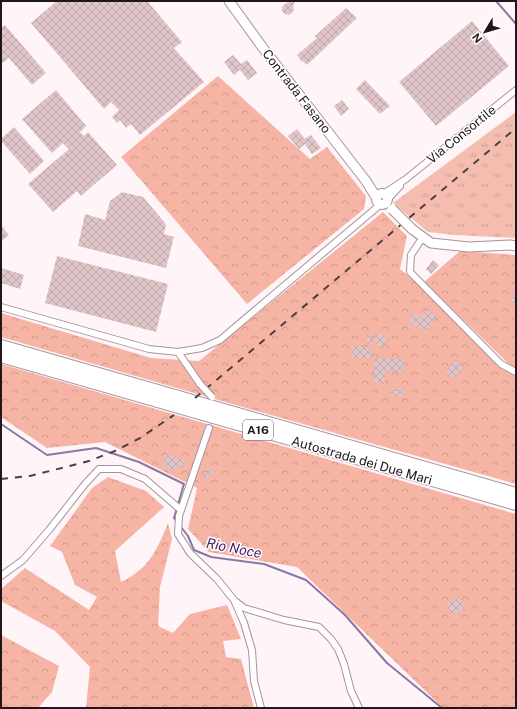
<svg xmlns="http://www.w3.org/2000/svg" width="517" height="709" viewBox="0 0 517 709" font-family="'Public Sans',sans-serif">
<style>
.grass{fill:url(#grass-tufts)}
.forest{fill:url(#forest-crowns)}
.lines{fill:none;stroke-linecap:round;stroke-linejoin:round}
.stream{stroke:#8c76a6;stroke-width:2}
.building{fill:url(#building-cross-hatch)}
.minor-casing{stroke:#a8929c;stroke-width:8}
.secondary-casing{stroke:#a8929c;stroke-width:11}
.motorway-casing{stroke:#a8929c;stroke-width:14}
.minor{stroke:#fff;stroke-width:6}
.secondary{stroke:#fff;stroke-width:9}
.motorway{stroke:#fff;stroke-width:12}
.rail{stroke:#494044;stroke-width:2;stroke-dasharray:7 7;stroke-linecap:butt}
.minor-bridge-casing{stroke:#a8929c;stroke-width:8;stroke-linecap:butt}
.secondary-bridge-casing{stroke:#a8929c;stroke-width:11;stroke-linecap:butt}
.minor-bridge{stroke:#fff;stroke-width:6}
.secondary-bridge{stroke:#fff;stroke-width:9}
.labels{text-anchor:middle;stroke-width:3;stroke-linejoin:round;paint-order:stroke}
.shield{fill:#fff;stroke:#625d5f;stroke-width:1}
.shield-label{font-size:12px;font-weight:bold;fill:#1f171b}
.street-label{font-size:13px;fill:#1f171b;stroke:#fff}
.water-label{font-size:14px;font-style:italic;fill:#431a69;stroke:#fff}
</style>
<defs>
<pattern id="grass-tufts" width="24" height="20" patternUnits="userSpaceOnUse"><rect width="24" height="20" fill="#f4bdaf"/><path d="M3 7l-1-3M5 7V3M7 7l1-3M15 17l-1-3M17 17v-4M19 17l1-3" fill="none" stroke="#d1a296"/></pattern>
<pattern id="forest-crowns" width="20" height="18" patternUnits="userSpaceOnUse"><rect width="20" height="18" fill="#f6b4a5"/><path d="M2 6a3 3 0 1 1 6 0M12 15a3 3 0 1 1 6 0" fill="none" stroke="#d29a8d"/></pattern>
<pattern id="building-cross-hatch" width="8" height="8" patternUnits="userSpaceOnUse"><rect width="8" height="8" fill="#dfc5c7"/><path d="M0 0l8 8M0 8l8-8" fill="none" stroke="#bfa8aa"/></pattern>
</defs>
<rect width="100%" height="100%" fill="#fff5f9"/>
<!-- grass -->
<path class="grass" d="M516,112V238L454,235L428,232L393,203Z"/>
<!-- forest -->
<path class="forest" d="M218,76L310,159L327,147L366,196L364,209L247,304L121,157Z
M383,212L407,236L400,269L422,288L499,367L516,376V484L246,408L1,337V313L151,358L199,361Z
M460,251L516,255V367L510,365L424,282Z
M1,364L516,514V708H443L297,567L209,552L188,529L197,488L105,442L47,448L1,417Z
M108,477L146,491L164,507L115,551L121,582C149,569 157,550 168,523L172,539L160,587L158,626L173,633L190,614L227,605L241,639L223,641L226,657L241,659L254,708H86L90,667L55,631L1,601V589L25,568L89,610L97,597L75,585L62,552L50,546L92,488Z
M1,635L59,666L52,692L38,708H1Z"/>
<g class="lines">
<!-- stream -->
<path class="stream" d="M496,1L516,24
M1,424L47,455L96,448L139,462L184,484L174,518L177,522
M181,527L188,536L194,550L211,557L264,564L306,580L345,615L387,663L442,708"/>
</g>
<!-- building -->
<path class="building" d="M57,1H147L182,42L174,48L204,82L140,135L131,124L126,128L120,120L117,123L112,117L119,110L111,102L104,109L31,23Z
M293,1H296L293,5L294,10L289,15L285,14L282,11V7L286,3L290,2L292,3Z
M346,8L357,18L307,65L303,61L302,62L297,55L317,38L315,36Z
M472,21L509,66L436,126L399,82Z
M5,25L46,73L32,85L9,58L1,64V28Z
M233,55L241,64L247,60L257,73L248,80L240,70L234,75L224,62Z
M365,80L390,106L380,114L356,89Z
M56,90L86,126L80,132L84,136L88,132L117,165L81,196L77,191L53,212L28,184L69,149L63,143L52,153L22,119Z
M342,100L349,109L341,116L334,106Z
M14,127L44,161L30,174L1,141V139Z
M297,129L305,139L311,135L321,148L312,154L305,144L299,149L288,136Z
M122,192L143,197L166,224L164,234L174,237L166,268L78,246L85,214L105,220L110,201Z
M1,225L9,235L1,242Z
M57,256L168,284L156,332L45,303Z
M433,260L439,265L431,274L426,269Z
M1,268L24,275L20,289L1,283Z
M516,292V305L510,300Z
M426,310L436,316L425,332L409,321L415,313L421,318Z
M378,332L388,340L381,348L374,341L376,338L374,337Z
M367,334L374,342L370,345L364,336Z
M353,346L371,348V359L352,357Z
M375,358L404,359V372L385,371V382H374Z
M456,360L464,368L453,379L445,371Z
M398,388L404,389L403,397L390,395L391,390L398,391Z
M167,454L185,461L182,468L177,466L175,471L162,466Z
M209,468L213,474L205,479L203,476L207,473L205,470Z
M459,597L465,608L452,615L446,604Z"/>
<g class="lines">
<!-- minor casing -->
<g class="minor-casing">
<path id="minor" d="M383,194L406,179L516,90
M387,200L400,186
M423,237L411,255L410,272L501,364L516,372
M1,307L149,349L178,352L202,348L220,340L381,204
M178,352L200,384
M209,428L179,516L178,534L190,553L217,579L234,600L244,623L252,650L254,681L261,708
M1,576L23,560L49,530L85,484L99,469H121L145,479L181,510
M235,601L244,608L284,620L319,627L331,639L338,649L344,664L351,691L359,708"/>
</g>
<!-- secondary casing -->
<g class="secondary-casing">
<path id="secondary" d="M229,1L263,48L366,181L376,197
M376.5 199a5.5 5.5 0 1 1 11 0a5.5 5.5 0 1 1-11 0Z
M412,229L431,243L469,247L510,245L516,246"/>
</g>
<!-- motorway casing -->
<g class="motorway-casing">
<path id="motorway" d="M1,346L516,494
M1,356L516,504"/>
</g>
<!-- minor -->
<use href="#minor" class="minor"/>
<!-- secondary -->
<use href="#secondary" class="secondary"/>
<!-- motorway -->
<use href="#motorway" class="motorway"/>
<!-- rail -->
<path class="rail" d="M195,398L516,128
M1,479L30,476L89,461L115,451L140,438L174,415"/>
<!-- minor-bridge casing -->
<g class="minor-bridge-casing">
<path id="minor-bridge" d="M200,384L212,397"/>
</g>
<!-- secondary-bridge casing -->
<g class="secondary-bridge-casing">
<path id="secondary-bridge" d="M392,209L412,229"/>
</g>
<!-- minor-bridge -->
<use href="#minor-bridge" class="minor-bridge"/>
<!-- secondary-bridge -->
<use href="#secondary-bridge" class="secondary-bridge"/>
</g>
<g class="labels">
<!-- shield labels -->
<rect class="shield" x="243" y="420" width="30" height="20" rx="3"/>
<g class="shield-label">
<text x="258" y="434">A16</text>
</g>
<!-- street labels -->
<g class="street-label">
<text transform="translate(297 91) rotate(52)" y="5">Contrada Fasano</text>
<text transform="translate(461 134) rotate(-39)" y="5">Via Consortile</text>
<text transform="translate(362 460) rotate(16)" y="5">Autostrada dei Due Mari</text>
</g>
<!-- water labels -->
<g class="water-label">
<text transform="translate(234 548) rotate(11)" y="5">Rio Noce</text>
</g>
</g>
<!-- border -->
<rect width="517" height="709" fill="none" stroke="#1f171b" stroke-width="4"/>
<!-- north arrow -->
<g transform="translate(485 32) rotate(232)" stroke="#ffffff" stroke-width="3" paint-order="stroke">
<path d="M0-3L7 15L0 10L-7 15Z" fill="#1f171b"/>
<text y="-6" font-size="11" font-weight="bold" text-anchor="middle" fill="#1f171b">N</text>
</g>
</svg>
